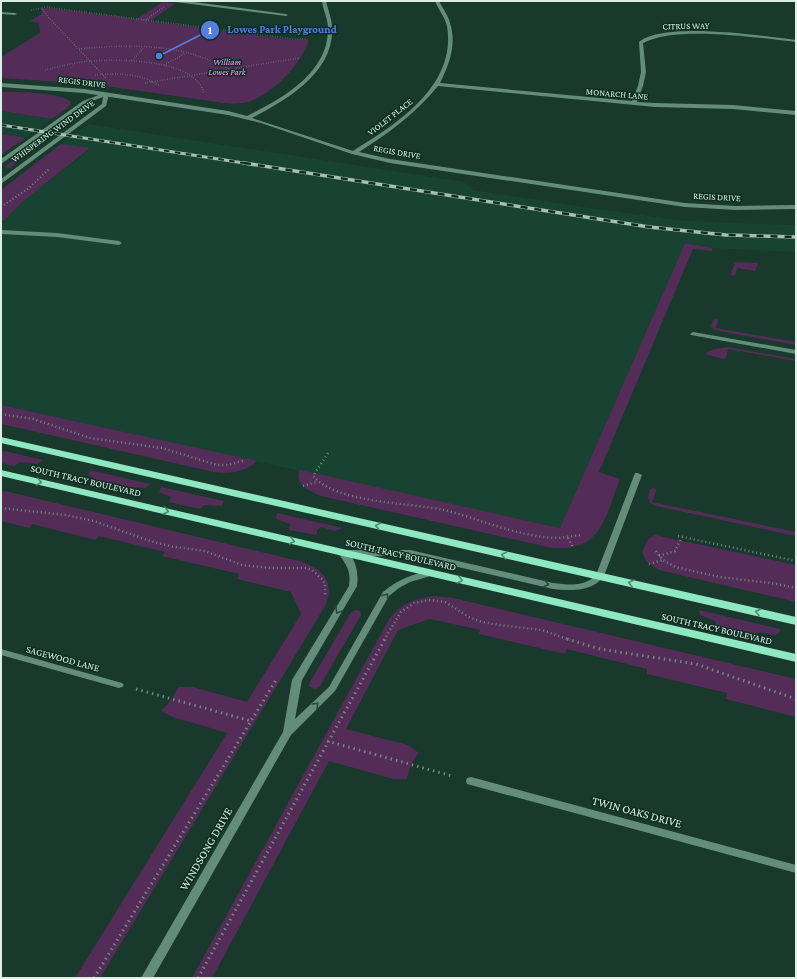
<svg xmlns="http://www.w3.org/2000/svg" width="797" height="979" viewBox="0 0 797 979" font-family="'Crimson Pro',serif">
<style>
.built{fill:#184332}
.green{fill:#532d58}
.lines{fill:none;stroke-linecap:round;stroke-linejoin:round}
.path-far3{stroke:#708a7f;stroke-width:1.5;stroke-dasharray:0.5 2;stroke-linecap:butt}
.path-far2{stroke:#708a7f;stroke-width:2;stroke-dasharray:1 2.5;stroke-linecap:butt}
.path-far1{stroke:#708a7f;stroke-width:2.5;stroke-dasharray:1 3;stroke-linecap:butt}
.path{stroke:#708a7f;stroke-width:3;stroke-dasharray:1.5 4;stroke-linecap:butt}
.service{fill:#638d7a;fill-rule:evenodd}
.minor{fill:#638d7a;fill-rule:evenodd}
.tertiary{fill:#638d7a;fill-rule:evenodd}
.primary{fill:#8ee8c1;fill-rule:evenodd}
.rail-far1-casing{stroke:#a7beb4;stroke-width:3}
.rail-casing{stroke:#a7beb4;stroke-width:3.5}
.rail-far1{stroke:#0d2e22;stroke-width:2;stroke-dasharray:5.5;stroke-linecap:butt}
.rail{stroke:#0d2e22;stroke-width:2.5;stroke-dasharray:7;stroke-linecap:butt}
.oneway{stroke:#4e8b72}
.oneway2{stroke:#274a3c}
.labels{text-anchor:middle;stroke-width:3;stroke-linejoin:round;paint-order:stroke}
.far-street-label{font-size:9px;fill:#dcefe6;stroke:#0d2e22}
.far-park-label{font-size:9px;font-style:italic;fill:#f5a2fd;stroke:#0d2e22}
.street-label{font-size:10px;fill:#dcefe6;stroke:#0d2e22}
.near-street-label{font-size:12px;fill:#dcefe6;stroke:#0d2e22}
.leader{fill:none;stroke:#567edc;stroke-width:1.5}
.callout-dot{fill:#567edc;stroke:#0d2e22;stroke-width:1.5}
.mark-label{font-size:12px;text-anchor:middle;font-weight:bold;fill:#fff}
.callout-label{font-size:11px;text-anchor:middle;font-weight:bold;fill:#567edc;stroke:#0d2e22;stroke-width:3;stroke-linejoin:round;paint-order:stroke}
</style>
<rect width="100%" height="100%" fill="#18392b"/>
<!-- built -->
<path class="built" d="M1,111L25,115L52,119L25,138L2,134L3,130L1,129Z
M88,124L464,182L473,190L583,207L677,220L727,223L796,225V252L712,248L685,243L560,528L1,405V227L4,221L21,203L90,149L61,144Z"/>
<!-- green -->
<path class="green" d="M163,2L175,4L150,21L292,40L309,39C302,64 273,94 248,102C240,104 232,104 224,103L92,84L1,78V57L40,33L39,23L30,21L42,14L41,9L48,8L137,19Z
M1,92C14,92 66,92 71,103L68,108L52,119L1,111Z
M1,129L4,130L2,134L25,138L1,155Z
M42,139L48,140L9,168L4,167Z
M61,144L90,148L21,203L4,221L1,220V190Z
M685,243L712,248V251L693,249L599,472L620,479C605,517 602,552 552,548L321,496C311,492 293,484 300,470L560,528Z
M738,262L757,263L758,264L755,271L737,268L735,276L730,275L735,263Z
M716,318L718,320L716,328L796,342V345L719,331L713,329L711,326L714,319Z
M727,347L796,359V361L728,349L726,358L723,359L706,354L707,352L715,349Z
M1,405L257,461C245,472 230,474 214,472L1,424Z
M1,450L43,460L37,464L20,462L14,466L1,463Z
M90,470L150,484L146,488L127,487L123,491L94,484L97,480L88,475Z
M161,487L224,501L222,506L205,505L200,509L169,502L171,497L159,492Z
M654,488L656,490L652,502L796,532V536L656,506L650,503L648,498L650,489Z
M1,490L299,561C322,568 336,581 325,606L100,978H75L227,733L173,717L161,711L172,699L178,687H193L247,702L301,614L291,592L237,579L239,574L162,556L165,552L99,536L95,540L32,524L29,528L1,521Z
M277,513L343,528L335,531L321,527L317,530V535L289,530L290,524L276,519Z
M655,535L796,565V602L659,570L646,561L642,552L648,539Z
M434,596L453,598L796,679V717L726,699L727,693L647,674V669L567,649L565,654L479,634L480,630L430,619L398,630L346,729L408,745L419,753C412,761 409,769 407,779H393L329,761L212,978H192L389,619C402,603 414,599 434,596Z
M356,610L360,611L361,615L320,686L316,689L310,687L309,685L310,682L351,612Z
M699,610L780,629V632L776,635C767,635 759,628 753,637L716,627V623L715,621L700,615Z"/>
<g class="lines">
<!-- path-far3 -->
<path class="path-far3" d="M42,8L46,7L293,39H307
M31,10L42,8L48,17L106,78
M145,20L164,7
M79,49C133,44 180,43 229,69
M133,60L144,47
M164,65L186,53
M45,70C61,66 77,62 93,61C121,59 197,59 204,94
M95,75C118,73 140,73 160,86
M145,83L299,58"/>
<!-- path-far2 -->
<path class="path-far2" d="M1,207L29,188L50,168"/>
<!-- path-far1 -->
<path class="path-far1" d="M1,414L33,419L90,438L162,448L217,465H228L245,460
M328,453L313,476C338,504 408,502 444,510C477,518 509,533 544,537C556,539 568,537 580,535
M303,486L316,482
M1,508L66,515L94,521L147,540L174,547L205,551L242,565L271,568H306L312,570L323,580L325,585V596
M678,536L796,561
M568,538L573,547
M656,551L663,560L675,567L720,577L771,583L796,588
M659,556L675,551L682,537
M649,564L663,560
M384,640L401,612L414,603L431,600L445,602L469,617L482,622L499,625L542,630L570,640"/>
<!-- path -->
<path class="path" d="M567,639L600,649L696,664L796,699
M136,689L251,721
M327,741L452,776
M94,978L276,680
M198,978L385,639"/>
<!-- service -->
<path class="service" d="M174,1H186L286,14L288,15L286,16L176,2Z
M1,230L57,233L119,241L122,243L119,245L57,237L1,234Z
M693,332L796,350V354L691,335L690,334Z
M635,473H638L642,475L604,576C592,592 571,591 553,589L410,556H348L344,553L348,550H410L553,583C569,585 584,587 596,575Z"/>
<!-- minor -->
<path class="minor" d="M322,1H326C328,10 332,19 332,28C334,73 286,100 252,118L353,151C397,124 457,86 447,26C445,17 438,9 435,1H439C443,9 448,15 450,23C457,44 449,65 440,83L632,101L638,86L641,72L639,42C665,21 762,36 796,40V42C758,38 676,25 643,43L646,72L643,86L637,102L655,103L733,105L796,111V115L733,109L655,107L438,86C416,113 389,133 359,152L390,159L685,203L736,206L796,205V209L736,210L685,207L390,163L352,154L261,123L228,115L84,93L1,87V83L84,89L228,111L247,116C281,99 329,73 328,28C328,19 323,10 322,1Z
M1,12L15,13L17,14L15,15L1,14Z
M342,550C356,554 359,574 357,586L302,680L295,719L329,687L383,592C397,580 413,574 431,570L435,573L434,575L410,582L399,588L389,596L335,691L291,735L153,978H141L283,732L292,680L349,586C351,570 347,566 338,553Z
M1,649L122,683L124,685L122,687L119,688L1,655Z
M471,777L796,865V873L467,784L466,781L467,778Z"/>
<!-- tertiary -->
<path class="tertiary" d="M104,93L109,94L106,106L1,184V179L102,104L103,97L87,103L1,164V159L83,101Z"/>
<!-- primary -->
<path class="primary" d="M1,437L796,617V625L1,443Z
M1,470L796,654V662L1,476Z"/>
<!-- rail-far1 casing -->
<g class="rail-far1-casing">
<path id="rail-far1" d="M1,125L250,164"/>
</g>
<!-- rail casing -->
<g class="rail-casing">
<path id="rail" d="M244,163L649,227L726,235L796,237"/>
</g>
<!-- rail-far1 -->
<use href="#rail-far1" class="rail-far1"/>
<!-- rail -->
<use href="#rail" class="rail"/>
</g>
<!-- one-way arrows -->
<defs><path id="oneway-chevron" d="M-2-3.5L2.5 0L-2 3.5" fill="none" stroke-width="1.6" stroke-linecap="round" stroke-linejoin="round"/></defs>
<g class="oneway">
<use href="#oneway-chevron" transform="translate(39 482) rotate(13)"/>
<use href="#oneway-chevron" transform="translate(166 511) rotate(13)"/>
<use href="#oneway-chevron" transform="translate(378 526) rotate(-167)"/>
<use href="#oneway-chevron" transform="translate(292 541) rotate(13)"/>
<use href="#oneway-chevron" transform="translate(504 555) rotate(-167)"/>
<use href="#oneway-chevron" transform="translate(460 580) rotate(13)"/>
<use href="#oneway-chevron" transform="translate(631 583) rotate(-167)"/>
<use href="#oneway-chevron" transform="translate(758 612) rotate(-167)"/>
</g>
<g class="oneway2">
<use href="#oneway-chevron" transform="translate(546 584) rotate(13)"/>
<use href="#oneway-chevron" transform="translate(386 596) rotate(-54)"/>
<use href="#oneway-chevron" transform="translate(338 611) rotate(121)"/>
<use href="#oneway-chevron" transform="translate(316 705) rotate(-45)"/>
</g>
<g class="labels">
<!-- far-street labels -->
<g class="far-street-label">
<text transform="translate(686 26) rotate(-1)" y="3">CITRUS WAY</text>
<text transform="translate(82 82) rotate(7)" y="3">REGIS DRIVE</text>
<text transform="translate(617 94) rotate(5)" y="3">MONARCH LANE</text>
<text transform="translate(390 117) rotate(-38)" y="3">VIOLET PLACE</text>
<text transform="translate(53 131) rotate(-36)" y="3">WHISPERING WIND DRIVE</text>
<text transform="translate(397 152) rotate(10)" y="3">REGIS DRIVE</text>
<text transform="translate(717 197) rotate(3)" y="3">REGIS DRIVE</text>
</g>
<!-- far-park labels -->
<g class="far-park-label">
<text x="227" y="65">William<tspan x="227" dy="10">Lowes Park</tspan></text>
</g>
<!-- street labels -->
<g class="street-label">
<text transform="translate(86 480) rotate(13)" y="4">SOUTH TRACY BOULEVARD</text>
<text transform="translate(401 554) rotate(13)" y="4">SOUTH TRACY BOULEVARD</text>
<text transform="translate(717 628) rotate(13)" y="4">SOUTH TRACY BOULEVARD</text>
<text transform="translate(63 658) rotate(15)" y="4">SAGEWOOD LANE</text>
</g>
<!-- near-street labels -->
<g class="near-street-label">
<text transform="translate(637 812) rotate(15)" y="4">TWIN OAKS DRIVE</text>
<text transform="translate(206 849) rotate(-60)" y="4">WINDSONG DRIVE</text>
</g>
</g>
<!-- callouts -->
<path class="leader" d="M159 56L210 30"/>
<g class="callout-dot">
<circle cx="159" cy="56" r="4"/>
<circle cx="210" cy="30" r="10"/>
</g>
<g class="mark-label">
<text x="210" y="34">1</text>
</g>
<g class="callout-label">
<text x="282" y="33">Lowes Park Playground</text>
</g>
<!-- border -->
<rect width="797" height="979" fill="none" stroke="#dcefe6" stroke-width="4"/>
</svg>
